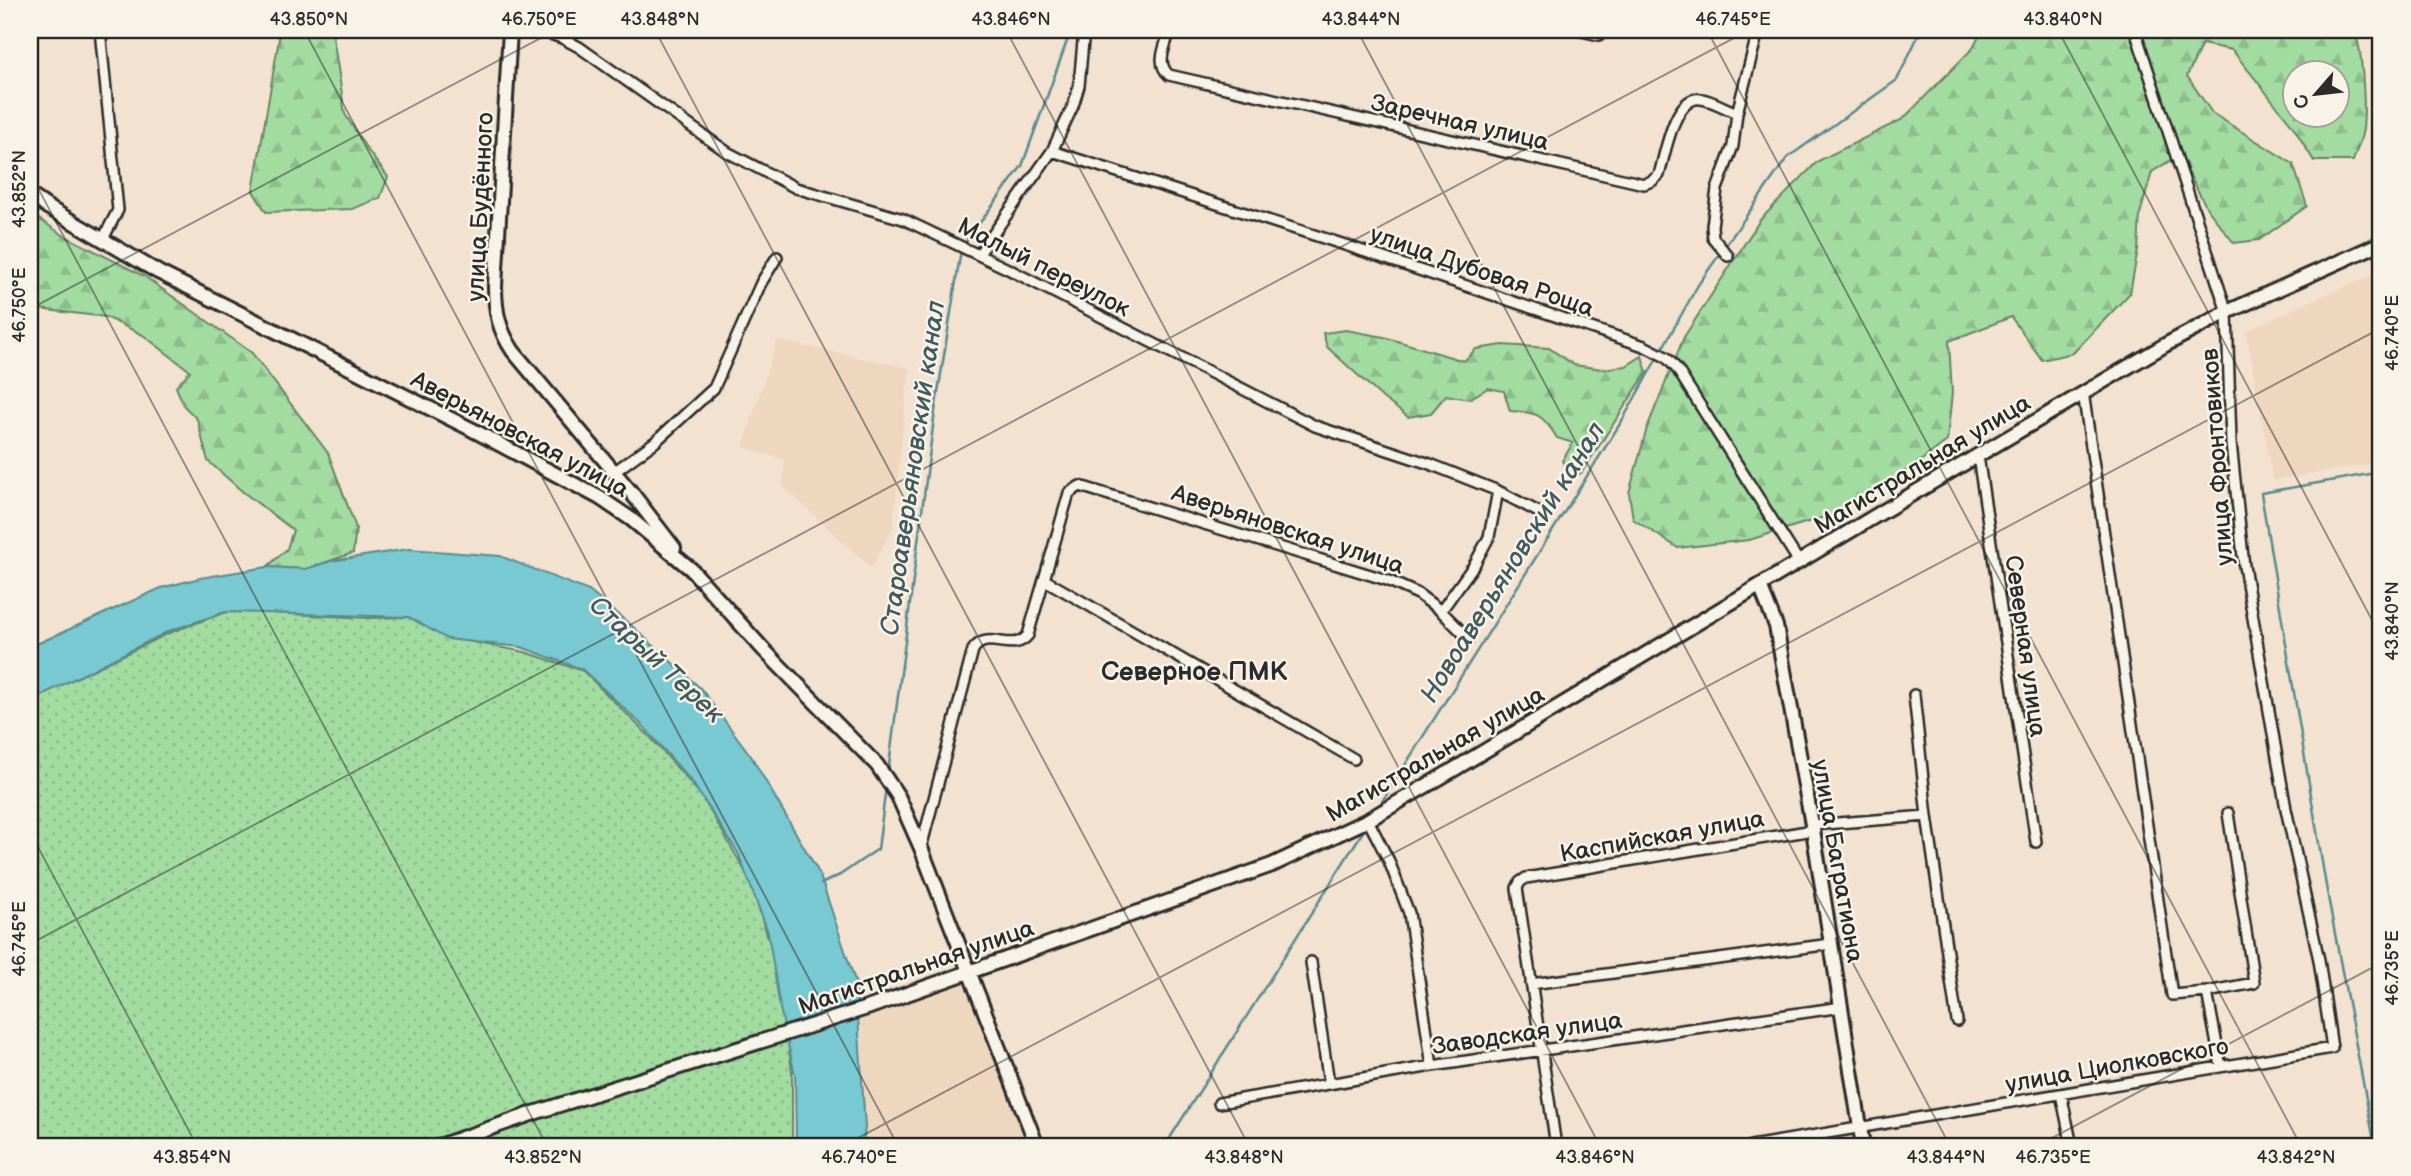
<svg xmlns="http://www.w3.org/2000/svg" width="2411" height="1176" viewBox="0 0 2411 1176" font-family="'Balsamiq Sans',sans-serif">
<style>
.built{fill:#eed7be}
.green{fill:url(#green-dots);stroke:#668466;stroke-width:2}
.forest{fill:url(#forest-firs);stroke:#668466;stroke-width:2;fill-rule:evenodd}
.water{fill:#78c9d1;stroke:#598a8f;stroke-width:2}
.lines{fill:none;stroke-linecap:round;stroke-linejoin:round}
.stream{stroke:#598a8f;stroke-width:2.5}
.street-casing{stroke:#2b2b2b;stroke-width:14}
.secondary-casing{stroke:#2b2b2b;stroke-width:18}
.street{stroke:#f7f3e8;stroke-width:9}
.secondary{stroke:#f7f3e8;stroke-width:12}
.ticks{fill:none;stroke:#2b2b2b;stroke-width:2;stroke-opacity:0.45}
.labels{text-anchor:middle;stroke-width:5;stroke-linejoin:round;paint-order:stroke}
.street-label{font-size:24px;fill:#2b2b2b;stroke:#f7f3e8}
.water-label{font-size:26px;font-style:italic;fill:#425a5d;stroke:#f7f3e8}
.neighbourhood-label{font-size:26px;font-weight:bold;fill:#2b2b2b;stroke:#f7f3e8}
.neatline{fill:none;stroke:#2b2b2b;stroke-width:2.5}
.ticks-label{font-size:18px;text-anchor:middle;fill:#2b2b2b}
</style>
<defs>
<pattern id="green-dots" width="8" height="8" patternUnits="userSpaceOnUse" patternTransform="scale(1.75)"><rect width="8" height="8" fill="#a2dca1"/><path d="M2 2h.1M6 6h.1" fill="none" stroke="#8cbd8b" stroke-width="1.8" stroke-linecap="round"/></pattern>
<pattern id="forest-firs" width="22" height="20" patternUnits="userSpaceOnUse" patternTransform="scale(1.75)"><rect width="22" height="20" fill="#a2dca1"/><path d="M5 1l3.5 6h-7zM16 11l3.5 6h-7z" fill="#8cbd8b"/></pattern>
</defs>
<rect width="100%" height="100%" fill="#f2e2cf"/>
<filter id="ink" filterUnits="userSpaceOnUse"><feTurbulence type="fractalNoise" baseFrequency=".0143" numOctaves="2"/><feDisplacementMap in="SourceGraphic" scale="14" xChannelSelector="R" yChannelSelector="G"/><feConvolveMatrix kernelMatrix="1 2 1 2 8 2 1 2 1" color-interpolation-filters="sRGB"/></filter>
<g filter="url(#ink)">
<!-- built -->
<path class="built" d="M2381,272V462L2273,480L2246,331L2318,298Z
M777,340L909,368L893,527L871,568L783,486L785,460L743,447Z
M971,968L1021,1079L1043,1146H866L860,1005Z"/>
<!-- green -->
<path class="green" d="M229,611L368,618L409,617L446,637L525,652L583,671L651,738L701,795L748,876L778,968L792,1071V1146H30V700L169,633Z"/>
<!-- forest -->
<path class="forest" d="M276,30H332L345,114L366,148L388,177L380,198L352,209L266,212L253,191L279,39Z
M1982,30H2353C2363,41 2366,117 2362,134C2360,143 2356,152 2353,161H2314L2292,125L2232,50L2202,44L2187,76L2212,113L2293,164L2307,206L2259,240L2234,243L2208,210L2179,155L2152,172L2140,214L2138,250L2130,293L2073,353L2042,360L2011,317L1949,341L1952,393L1947,441L1911,468L1831,515L1749,540L1678,548L1633,519L1629,493L1647,428L1684,337L1760,220L1818,161L1903,119L1972,49ZM2296,74H2338V116H2296Z
M30,213L63,235L144,276L252,353L328,453L356,528L353,553L306,569L267,567L287,549L293,530L243,492L208,461L197,419L184,406L176,387L190,371L143,335L106,317L30,308V262L36,264L40,253L30,240Z
M1346,330L1384,337L1464,361L1476,349L1503,345L1549,348L1574,365L1602,369L1626,366L1642,356L1647,372L1582,472L1574,478L1562,461L1573,443L1557,438C1543,414 1537,412 1510,411L1504,391L1488,388L1469,399L1446,395L1431,413L1408,417L1384,399L1327,347L1323,333Z"/>
<!-- water -->
<path class="water" d="M409,549L500,556L589,591L632,626L701,689L751,756L819,873L856,984L865,1127L863,1146H796L795,1075L780,1008L768,932L738,853L692,782L644,727L582,669L521,647L447,639L409,617L225,612L169,631L30,701V647L161,588L200,578L267,567L306,569L331,561Z"/>
<g class="lines">
<!-- stream -->
<path class="stream" d="M964,244L1022,166L1071,30
M888,773L935,411L961,250
M1378,808L1623,419L1698,285L1787,158L1897,80L1921,30
M821,884L840,875L878,849L886,787
M1165,1146L1367,825
M2375,1146L2326,886L2261,493L2381,472"/>
<!-- street casing -->
<g class="street-casing">
<path id="street" d="M100,30L118,210L103,239
M538,30L562,38L579,47L727,152L796,188L903,219L1010,270L1315,426L1430,464L1498,491L1546,516
M1170,30C1166,45 1155,63 1169,75L1644,184L1652,181L1659,175C1665,155 1674,95 1701,99C1712,100 1726,109 1737,113
M1577,30L1599,35
M1052,151L1342,244L1644,346L1666,357L1677,369L1799,562
M979,254L1052,151L1073,106L1079,86L1084,30
M1728,256L1713,238L1712,226L1717,189L1733,146L1737,113L1756,39L1760,30
M2083,392L2172,995L2207,992L2221,1066
M1978,456L2036,842
M614,472L655,442L714,388L761,283L777,257
M1045,580L1354,759
M1441,611L1474,565L1489,537L1498,491
M1914,695L1927,816L1957,1021
M1368,820L1389,861L1409,913L1432,1066
M1812,825L1927,816
M921,848L973,650C987,628 1013,655 1028,635L1069,493L1080,486L1387,580L1418,594L1441,611L1469,639
M1311,962L1329,1083
M1531,984L1831,944
M2207,992L2254,983L2228,813
M2061,1094L2072,1146
M1219,1103L1432,1066L1842,1007
M1556,1146L1517,888L1520,882L1526,878L1813,830
M1751,1146L2332,1048L2319,960L2286,809L2244,566L2231,443L2227,312L2135,30"/>
</g>
<!-- secondary casing -->
<g class="secondary-casing">
<path id="secondary" d="M510,30L495,286C495,312 499,330 513,351L631,492L674,548
M30,195L49,208L158,272L471,429L600,498L631,519L692,570L763,649L877,765L898,796L921,848L1037,1146
M1760,586L1776,626L1813,830L1863,1146
M439,1146L537,1112L867,1008L1272,865L1368,820L1453,770L1882,512L2165,345L2227,312L2381,243"/>
</g>
<!-- street -->
<use href="#street" class="street"/>
<!-- secondary -->
<use href="#secondary" class="secondary"/>
</g>
</g>
<!-- ticks -->
<path class="ticks" d="M304,30L898,1146M655,30L1249,1146M1006,30L1600,1146M1357,30L1950,1146M1707,30L2301,1146M2058,30L2381,637M30,173L547,1146M30,309L556,30M30,832L197,1146M30,944L1749,30M843,1146L2381,328M2037,1146L2381,963"/>
<g class="labels">
<!-- street labels -->
<g class="street-label">
<text transform="translate(1460 122) rotate(13)" y="8">Заречная улица</text>
<text transform="translate(480 207) rotate(-87)" y="8">улица Будённого</text>
<text transform="translate(1044 267) rotate(27)" y="8">Малый переулок</text>
<text transform="translate(1482 271) rotate(19)" y="8">улица Дубовая Роща</text>
<text transform="translate(520 434) rotate(28)" y="8">Аверьяновская улица</text>
<text transform="translate(2217 457) rotate(-94)" y="8">улица Фронтовиков</text>
<text transform="translate(1922 464) rotate(-31)" y="8">Магистральная улица</text>
<text transform="translate(1288 529) rotate(18)" y="8">Аверьяновская улица</text>
<text transform="translate(2026 646) rotate(82)" y="8">Северная улица</text>
<text transform="translate(1435 754) rotate(-30)" y="8">Магистральная улица</text>
<text transform="translate(1662 836) rotate(-10)" y="8">Каспийская улица</text>
<text transform="translate(1838 861) rotate(80)" y="8">улица Багратиона</text>
<text transform="translate(916 967) rotate(-19)" y="8">Магистральная улица</text>
<text transform="translate(1527 1033) rotate(-8)" y="8">Заводская улица</text>
<text transform="translate(2117 1065) rotate(-10)" y="8">улица Циолковского</text>
</g>
<!-- water labels -->
<g class="water-label">
<text transform="translate(912 468) rotate(-82)" y="9">Староаверьяновский канал</text>
<text transform="translate(1512 562) rotate(-58)" y="9">Новоаверьяновский канал</text>
<text transform="translate(657 659) rotate(43)" y="9">Старый Терек</text>
</g>
<!-- neighbourhood labels -->
<g class="neighbourhood-label">
<text x="1194" y="680">Северное ПМК</text>
</g>
</g>
<!-- margin -->
<rect width="2411" height="1176" fill="none" stroke="#f7f3e8" stroke-width="77"/>
<!-- north arrow -->
<g transform="translate(2316 94) rotate(242)"><circle r="33" fill="#f7f3e8" stroke="#a5a39c" stroke-width="2"/>
<path d="M0-5L12 26L0 18L-12 26Z" fill="#2b2b2b"/>
<text y="-10" font-size="19" font-weight="bold" text-anchor="middle" fill="#2b2b2b">С</text>
</g>
<rect x="38" y="38" width="2334" height="1100" class="neatline"/>
<g class="ticks-label">
<text x="309" y="25">43.850°N</text>
<text x="539" y="25">46.750°E</text>
<text x="660" y="25">43.848°N</text>
<text x="1011" y="25">43.846°N</text>
<text x="1361" y="25">43.844°N</text>
<text x="1733" y="25">46.745°E</text>
<text x="2063" y="25">43.840°N</text>
<text transform="translate(19 189) rotate(-90)" y="6">43.852°N</text>
<text transform="translate(19 305) rotate(-90)" y="6">46.750°E</text>
<text transform="translate(2392 333) rotate(-90)" y="6">46.740°E</text>
<text transform="translate(2392 621) rotate(-90)" y="6">43.840°N</text>
<text transform="translate(19 939) rotate(-90)" y="6">46.745°E</text>
<text transform="translate(2392 968) rotate(-90)" y="6">46.735°E</text>
<text x="192" y="1163">43.854°N</text>
<text x="543" y="1163">43.852°N</text>
<text x="859" y="1163">46.740°E</text>
<text x="1244" y="1163">43.848°N</text>
<text x="1595" y="1163">43.846°N</text>
<text x="1946" y="1163">43.844°N</text>
<text x="2053" y="1163">46.735°E</text>
<text x="2296" y="1163">43.842°N</text>
</g>
</svg>
